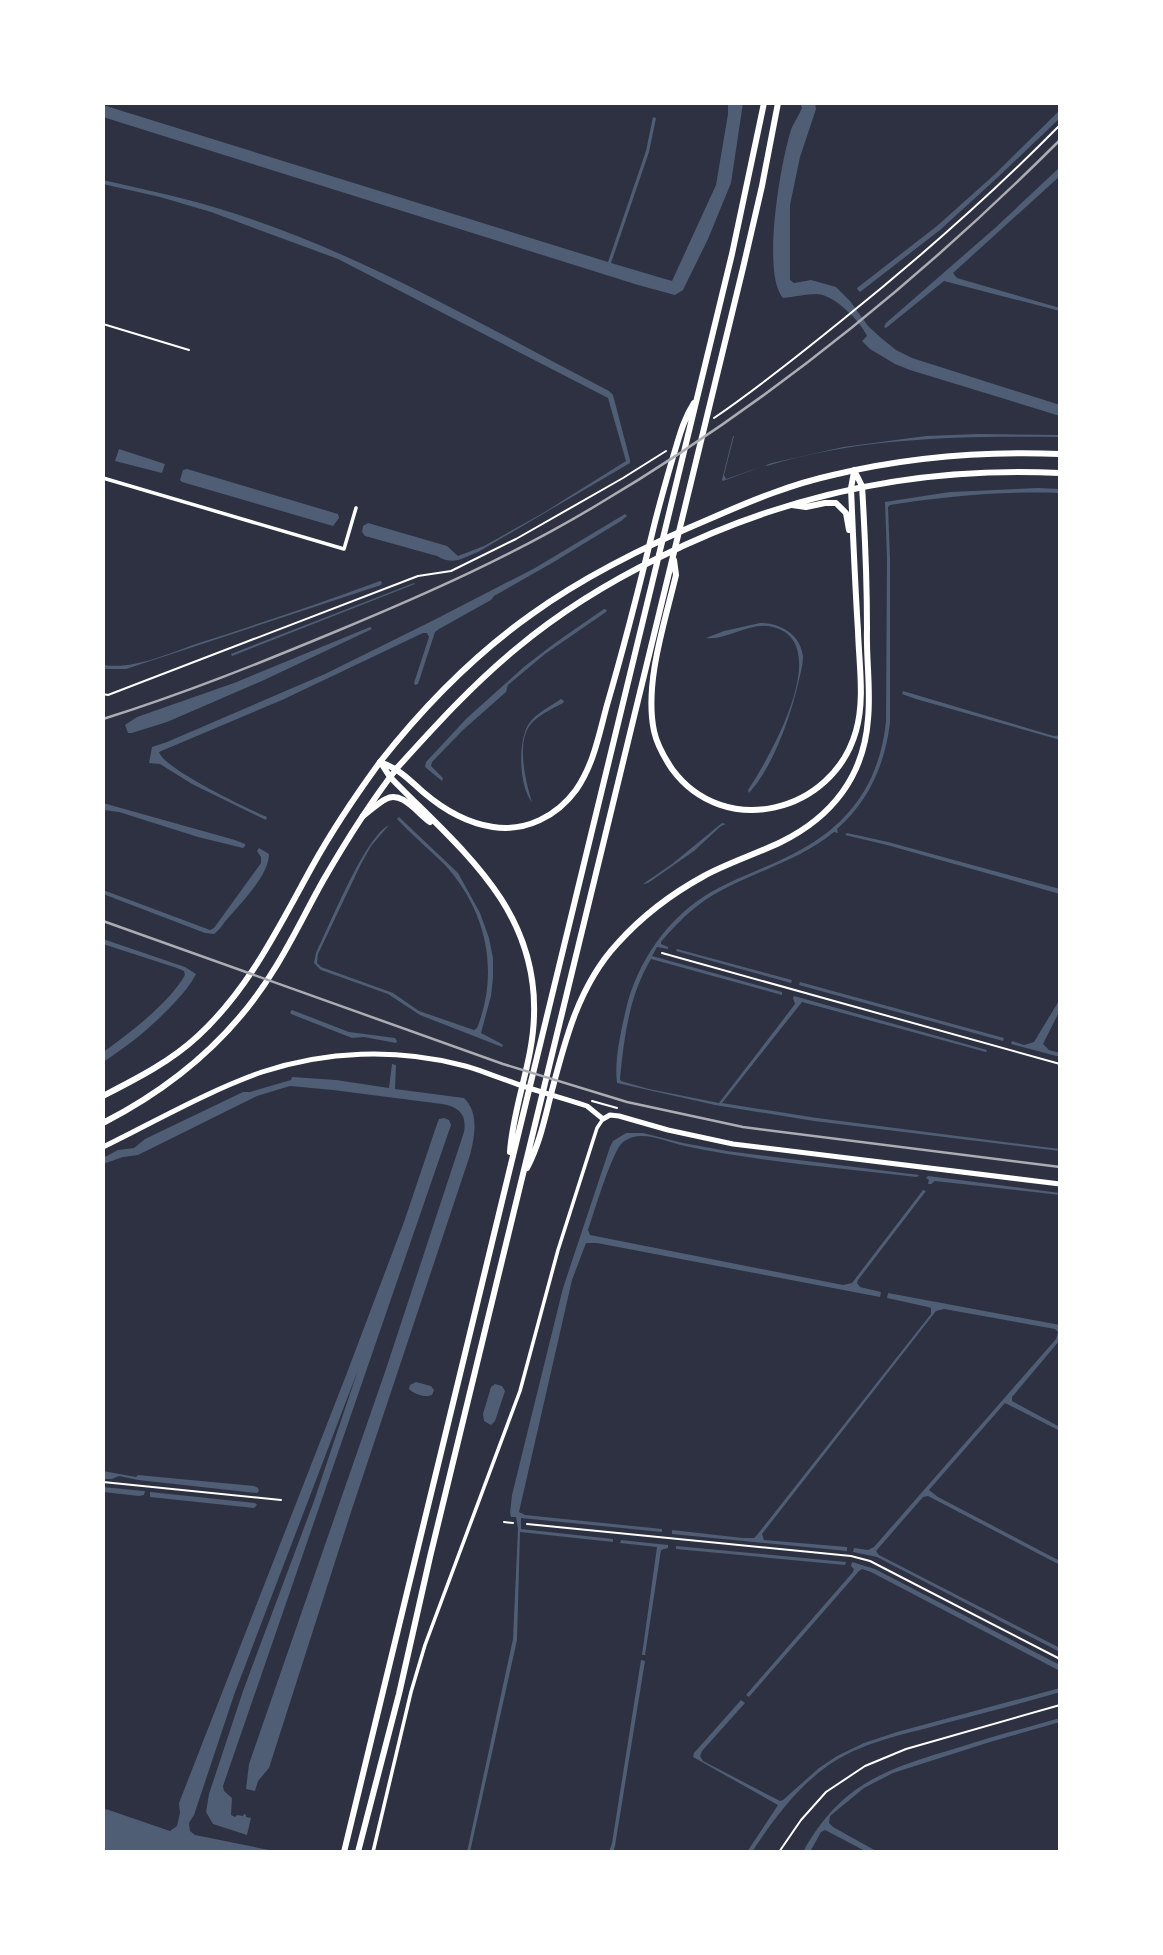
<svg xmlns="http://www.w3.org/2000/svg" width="1163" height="1955" viewBox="0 0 1163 1955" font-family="Manrope,sans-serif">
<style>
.water{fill:#4f5d75}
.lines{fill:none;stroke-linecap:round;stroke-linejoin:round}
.path{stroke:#fff;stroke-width:2}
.service{stroke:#fff;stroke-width:2}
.minor{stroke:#fff;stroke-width:3.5}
.tertiary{stroke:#fff;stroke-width:5}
.primary{stroke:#fff;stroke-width:6}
.trunk{stroke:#fff;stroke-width:6}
.rail{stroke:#abadb3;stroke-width:2.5}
</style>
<rect width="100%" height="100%" fill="#2d3142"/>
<!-- water -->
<path class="water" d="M728,103H743L731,183L708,239L683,290L675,295L638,285L103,117V105L608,262L646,151L653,117L656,118L649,152L611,263L672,281L716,185L728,114Z
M800,103H815L816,109L800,157L790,205V280L794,283L811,280L836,287L850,301L868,326L880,337L896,350L912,358L1060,405V416L910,370L895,364L870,349L862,341L867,336C861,322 835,295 817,294C806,294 794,297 783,298C761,274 781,158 792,127C795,121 799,115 802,108Z
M1060,110V118L997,178L940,230L860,292L858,290L857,288L937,226L994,175Z
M1060,167V176L953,273L957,278L1060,308V311L944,281L886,328L884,327L886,323L995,228Z
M103,180C147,190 190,199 233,213C365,255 487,328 609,391L613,395L630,460V463L478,552C462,558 454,566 437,556L365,536L362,532L363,526L368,523L447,546L458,556L484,546L543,513L626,461L608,398L338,259L211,212L160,197L103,184Z
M978,434L1060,435V437C962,436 861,437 767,466L766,465L723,481L722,480L733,436H734L724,475L726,479L772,463L843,447L926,436Z
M119,449L165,464L162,473L115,461Z
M187,469L338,514L339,518L333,526L182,482L180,480L183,470Z
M1038,488L1060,489V493C1002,491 947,496 890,505L888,507L890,558V723C885,764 869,801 837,829L838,833L834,832C799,861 752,872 713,895C693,907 676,924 661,942V944L668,947V949L657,947L652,956L782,992V995L651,959C629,996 624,1037 620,1079L621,1081L649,1089L719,1103L795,1004L793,998L794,996L987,1050L986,1052L802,1002L722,1103L817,1118L1060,1149V1151L814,1121L715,1105L617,1083C614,1061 621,1031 626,1009C637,962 668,917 711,892C737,877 766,868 793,854C848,826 879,785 886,722L887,558L885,502L950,492Z
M625,514L627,516L621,521L552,563L494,596L491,600L439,629L435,632L418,684L415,685L414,683L429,637L427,633H423L282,700L159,752C164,769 248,809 267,817L266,820L192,784L160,764L149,763L152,747L167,742L325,674L434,620L535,568Z
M380,581L382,582L381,585L126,669H103V665C136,670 171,652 202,642C261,623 321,603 380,581Z
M414,583L415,584L232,656L231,654Z
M604,609L607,610L606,612L545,654L508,685L506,692L463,730L432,762L431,766L443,778L442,781L425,767L426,762L467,718L525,666L555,643Z
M760,623C781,623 801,635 803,657C803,666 800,675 798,684C790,718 773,767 749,793L748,790C768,760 836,643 773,627C750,621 727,641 706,638L724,631Z
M370,627L372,629L262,681L167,722L132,733H128L125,725L137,717L234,683Z
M903,691L1054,736L1060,735V740L916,699L902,694Z
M561,699L564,701L563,703C552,709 538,715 530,725C516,744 526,783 532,802C519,787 517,739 530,722C538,712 551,706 561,699Z
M103,803L235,840L245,844V846L243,848L198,837L119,812L103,810Z
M399,817L458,873L480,913L489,938L493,958V978L491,996L481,1033L500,1043L503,1045L502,1047L420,1015L388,994L321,970L314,963L316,953C330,925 364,838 389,825L371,846L361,864L318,954L317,963L321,967L393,993L419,1011L474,1030L477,1028C500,971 486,909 444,864C429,849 412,835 397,819Z
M722,823L726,824L721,826L694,851L648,883L643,884L672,864Z
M847,833L888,842L1060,889V894L887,845L845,835Z
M259,848L269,854C269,875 242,902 229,917C223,923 221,929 214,934L205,933L103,894V890L210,930L214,928L261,863V857L257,851Z
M103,939L185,967L196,974C191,984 184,992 176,1001C154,1025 131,1044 103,1062V1052C129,1034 170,1002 185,975L184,971L177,968L103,944Z
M677,949L792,980L791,983L676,951Z
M800,982L1004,1038L1003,1041L799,985Z
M1060,999V1010L1043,1044L1049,1050L1060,1053V1057L1011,1044L1012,1041L1024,1045L1034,1042Z
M292,1010L349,1032L395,1038L397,1041L396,1043L364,1037L352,1038L291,1014L290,1012Z
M392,1064L396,1065L395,1089L464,1098C479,1113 475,1135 470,1155L351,1512L269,1768L258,1781L255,1791L246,1789L249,1764L386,1369L464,1132C467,1114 459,1107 442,1104L333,1090L290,1086L257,1096L138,1155L123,1157L103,1164V1158L118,1150L134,1148L145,1139L243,1092H250L291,1080L292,1077L336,1080L389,1088Z
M444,1118L449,1120L451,1125L223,1786L224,1791L232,1798L231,1815L235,1817L237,1815L243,1816L244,1814L246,1815V1817L251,1818L247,1835L213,1824L206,1812L209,1794L243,1691L314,1501L358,1370L234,1695L194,1815L189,1823L190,1831L195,1835L279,1852H103V1808L170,1831L177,1826L180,1813L179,1803L345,1378L404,1222L437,1124L439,1119Z
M626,1133H643L683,1143L727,1151L919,1175L917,1177C840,1168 761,1162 685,1146C666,1142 641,1128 623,1142C612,1151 594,1213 588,1230L590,1235L843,1285L852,1283L923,1190L926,1191L858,1280L857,1283L860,1287L881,1292L880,1297L597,1243H586L572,1280L519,1512L525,1515L662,1529V1532L521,1518V1529L613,1539V1542L520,1532L517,1640L470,1852H467L513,1639L518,1529L516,1517H511L510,1513L512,1495L563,1288L610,1147L613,1141Z
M928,1176L1060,1193V1195L935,1181L931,1184H928L929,1180L926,1178Z
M888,1293L1060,1325V1340L1012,1397V1401L1060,1427V1431L1005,1403L929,1490L938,1497L1060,1561V1565L928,1496L923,1497L876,1551L879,1555L1060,1648V1652L877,1557L853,1552L854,1548L868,1550L874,1547L1056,1339L1058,1332L1055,1329L944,1309L936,1311L762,1534L764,1540L847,1547V1551L672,1534V1530L743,1538H754L757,1535L931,1314V1308L928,1307L887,1298Z
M416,1382L431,1386L434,1390L432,1395C425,1398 414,1394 409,1389L410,1385Z
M495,1384L502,1386L505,1391L495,1421L491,1425L484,1421L483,1414L491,1387Z
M103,1471L136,1477L138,1475L254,1486L258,1488L259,1491L257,1493L138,1480L119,1476L112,1479H103Z
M103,1487L144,1491H145L144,1495L139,1496L103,1492Z
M150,1492L255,1503L257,1505L254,1508L150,1497Z
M621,1540L668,1545V1548L661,1550L645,1655H642L657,1547L620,1543Z
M676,1546L846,1562L845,1565L676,1549Z
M852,1562L875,1569L1056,1663L1060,1665V1671L871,1572L862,1569L859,1571L749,1697L746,1695L853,1572L854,1569L851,1566Z
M641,1660L645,1661L615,1846L613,1852H609L612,1843Z
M1060,1688V1692L1057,1693C1019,1704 981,1714 942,1724C903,1735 860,1742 826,1767C795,1790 773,1820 752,1852H747L778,1805L693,1757L694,1753L741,1700L745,1703L702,1751L700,1756L703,1761L780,1801L783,1800L819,1768L837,1756L864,1743L897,1732Z
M1060,1718V1722L990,1742L893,1773L864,1788L830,1816L829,1823L833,1827L878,1852H867L825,1830L821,1832L810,1852H803C841,1783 886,1769 957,1748C991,1737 1025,1728 1060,1718Z"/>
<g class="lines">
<!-- path -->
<path class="path" d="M714,418C758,388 799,355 841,321C917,260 991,195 1060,125
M103,694L108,695L418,576L451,571L516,539L623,478L666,451
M662,953L1060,1064
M592,1101L617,1108
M103,1482L281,1500
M504,1522L513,1523
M527,1524L851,1556L870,1561L1060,1659
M779,1852L801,1820L826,1792L865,1766L906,1749L1060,1705"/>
<!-- service -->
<path class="service" d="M103,324L189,350"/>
<!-- minor -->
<path class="minor" d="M103,478L344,549L356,508
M373,1852L411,1692L425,1645L520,1391L558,1250L597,1128L603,1119"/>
<!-- tertiary -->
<path class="tertiary" d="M103,1147C154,1122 208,1091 262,1072C326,1051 395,1048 461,1065C476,1068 490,1075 506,1080C532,1090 560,1097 587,1106L603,1119L610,1115L619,1116L668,1130L733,1144L1060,1184"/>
<!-- primary -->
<path class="primary" d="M103,1096C136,1079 170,1062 198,1036C250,988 279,926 313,865C333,829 356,795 380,762
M103,1123C173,1087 234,1036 275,968C293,939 307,909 324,879C346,841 370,803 397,768"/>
<!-- trunk -->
<path class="trunk" d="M792,505L806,507L825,503H836L846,513L849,530
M674,560L676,575C665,622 644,683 654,731C657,745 664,757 672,769C724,840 833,813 856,731C865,700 859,664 858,631C855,584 853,536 851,488L854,472
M380,762C424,706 474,655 532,614C586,575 652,543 714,517C753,500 792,484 833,475C908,457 984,451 1060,454
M380,762C401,770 407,778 423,792C444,810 466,823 493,827C526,832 557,816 576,790C594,764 599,734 607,705C624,647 639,588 653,530C659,505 666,481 673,457C679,438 683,420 694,403
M381,763L390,777C459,848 538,907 534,1016C533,1062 513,1106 510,1152
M397,768C435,726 473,684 517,648C560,612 609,582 660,557C786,494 919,466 1060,473
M363,816C371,810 378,803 386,799C402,790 418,814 430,822
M527,1168C539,1145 544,1122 550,1098C564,1044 578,986 617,944C642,916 671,894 704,876C728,863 756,854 781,842C832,817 864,776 868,719C871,689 866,659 867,629C867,581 865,534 862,486L854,470
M344,1852L732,254L764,103
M358,1852L399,1694L430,1557L743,268L762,186L778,103"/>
<!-- rail -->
<path class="rail" d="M103,719C183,694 260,663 337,631C426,594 514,555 597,505C766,405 921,279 1060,140
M103,921L503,1064L627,1102L743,1127L1060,1167"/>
</g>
<!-- border -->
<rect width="1163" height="1955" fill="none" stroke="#ffffff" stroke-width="210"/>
</svg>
